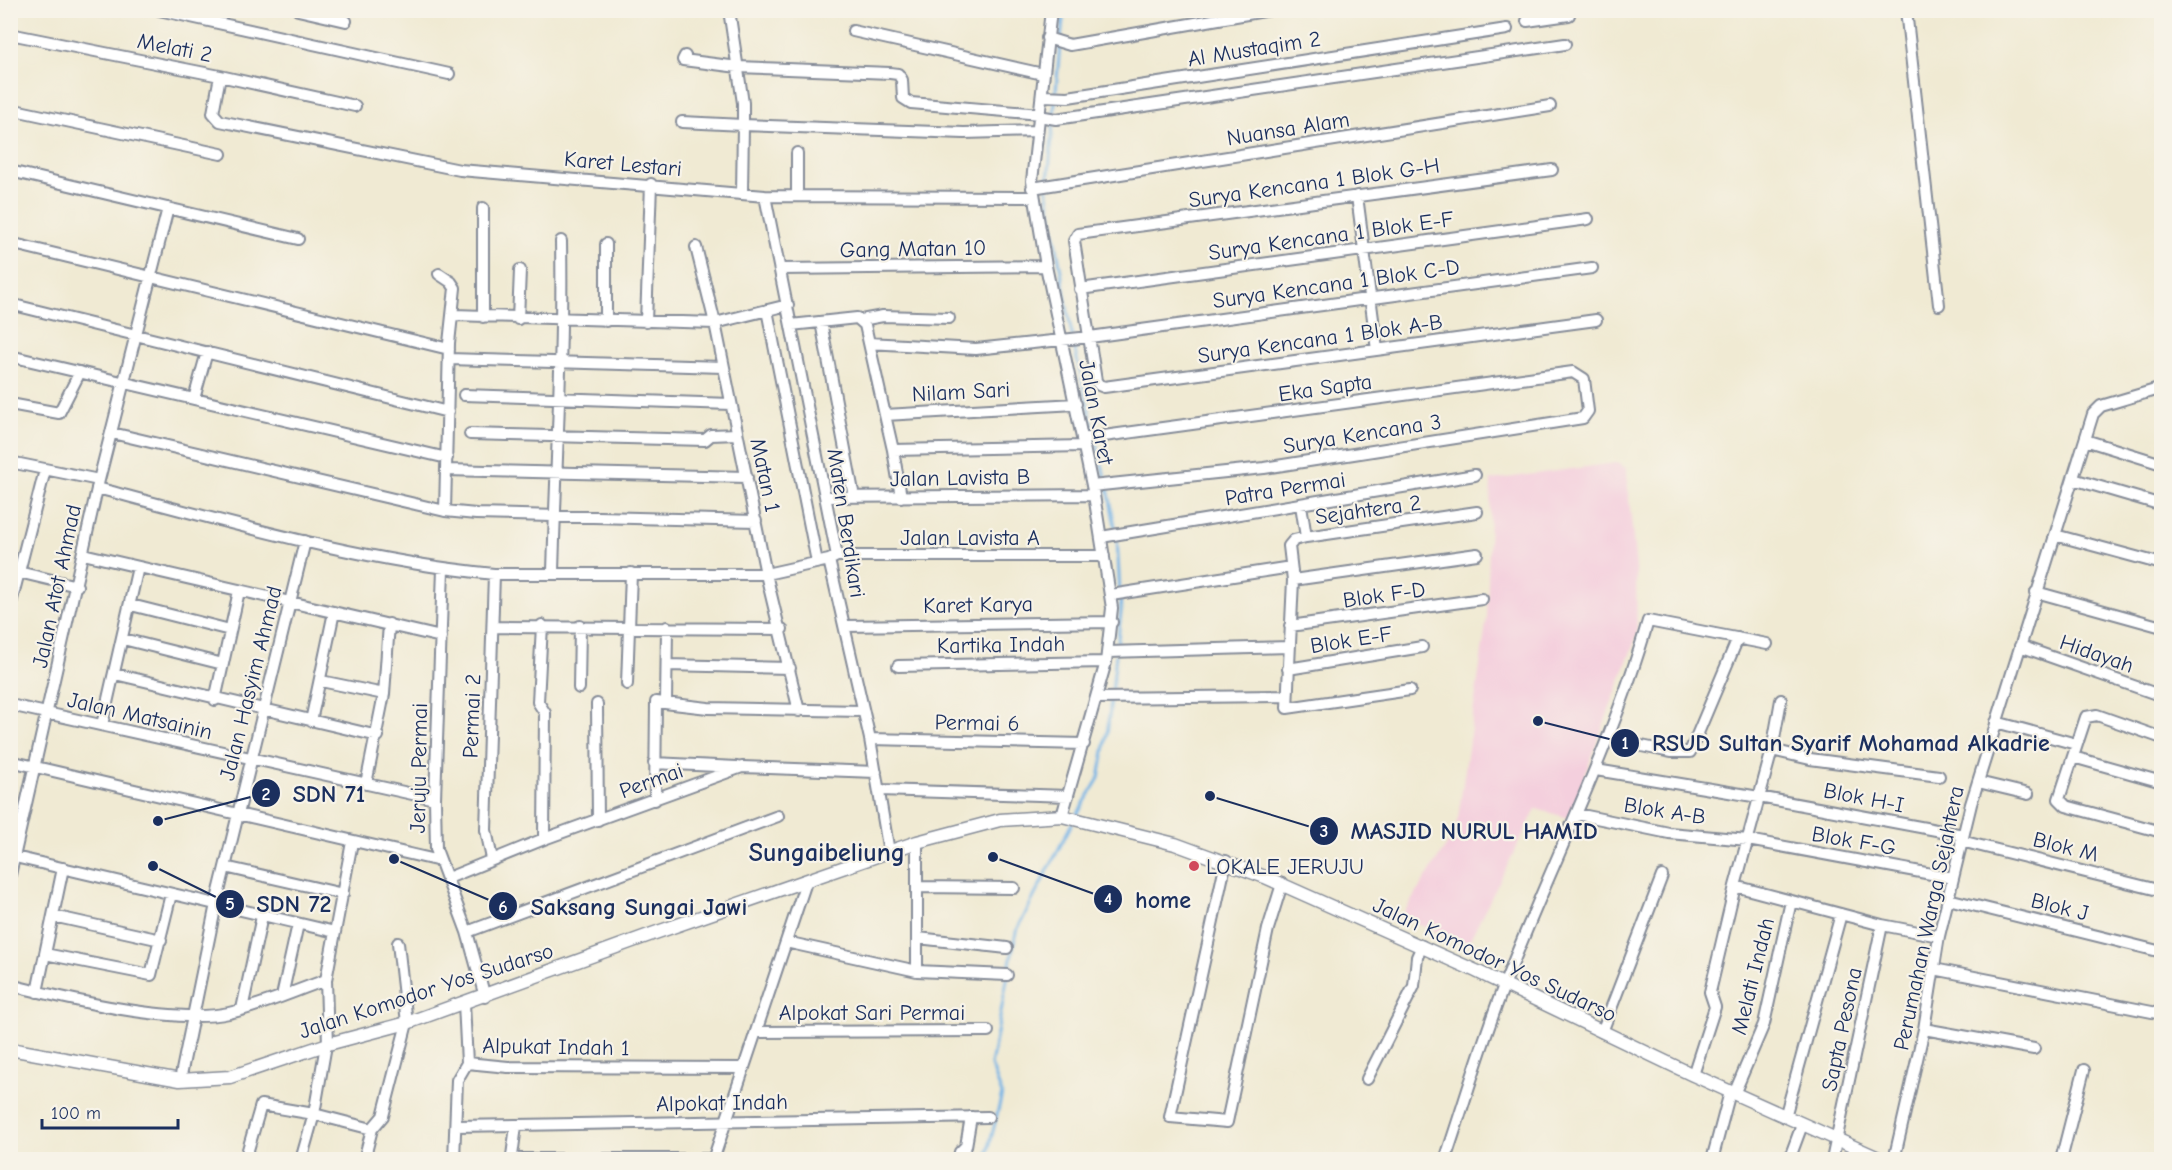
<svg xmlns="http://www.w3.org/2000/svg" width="2172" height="1170" viewBox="0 0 2172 1170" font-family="'Comic Neue',sans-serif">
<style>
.built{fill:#f4cfdd}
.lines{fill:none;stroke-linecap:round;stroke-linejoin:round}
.stream{stroke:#72b3e6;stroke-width:3}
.minor-casing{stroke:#868c98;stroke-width:14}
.tertiary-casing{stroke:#868c98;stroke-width:15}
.minor{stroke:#fff;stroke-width:10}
.tertiary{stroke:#fff;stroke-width:12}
.poi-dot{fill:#d1495b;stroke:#f7f3e8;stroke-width:2}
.labels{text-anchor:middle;stroke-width:4.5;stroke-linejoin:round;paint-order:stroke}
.street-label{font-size:22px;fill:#1b2f5e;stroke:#f7f3e8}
.poi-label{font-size:22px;fill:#1b2f5e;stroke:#f7f3e8;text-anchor:start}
.quarter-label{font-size:26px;font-weight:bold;fill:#1b2f5e;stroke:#f7f3e8}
.leader{fill:none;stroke:#1b2f5e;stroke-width:2}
.callout-dot{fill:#1b2f5e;stroke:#f7f3e8;stroke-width:2}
.mark-label{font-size:18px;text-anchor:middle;font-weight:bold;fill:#fff}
.callout-label{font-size:24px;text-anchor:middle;font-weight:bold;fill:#1b2f5e;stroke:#f7f3e8;stroke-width:4.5;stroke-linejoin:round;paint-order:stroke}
</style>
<rect width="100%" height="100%" fill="#f7f3e8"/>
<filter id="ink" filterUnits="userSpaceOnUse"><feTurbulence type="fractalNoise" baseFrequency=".0167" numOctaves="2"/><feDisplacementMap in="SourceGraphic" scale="12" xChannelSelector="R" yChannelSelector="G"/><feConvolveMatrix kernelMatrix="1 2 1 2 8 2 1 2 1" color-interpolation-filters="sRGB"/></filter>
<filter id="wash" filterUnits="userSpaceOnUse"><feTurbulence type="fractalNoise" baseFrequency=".008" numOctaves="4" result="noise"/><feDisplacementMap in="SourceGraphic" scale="24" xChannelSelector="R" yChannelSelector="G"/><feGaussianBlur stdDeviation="1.35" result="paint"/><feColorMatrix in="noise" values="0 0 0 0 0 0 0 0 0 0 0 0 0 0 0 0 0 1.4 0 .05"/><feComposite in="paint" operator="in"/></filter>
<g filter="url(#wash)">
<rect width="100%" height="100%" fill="#f0ead3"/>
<!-- built -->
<path class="built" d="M1616,463L1626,468L1636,567L1637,635L1569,818L1536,809L1467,945L1401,917L1453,835L1458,818L1487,617L1491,480Z"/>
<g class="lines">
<!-- stream -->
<path class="stream" d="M1061,39L1064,10
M1048,182L1060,45
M1047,189L1072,336
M1073,342L1106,482
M1108,488L1116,532
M1117,648L1121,612L1117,538
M1077,815L1099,778L1107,735L1116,655
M986,1160L1002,1094L991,1065L1016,932L1072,823"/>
</g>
</g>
<g filter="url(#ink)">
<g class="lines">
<!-- minor casing -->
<g class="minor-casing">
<path id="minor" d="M159,10L449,74
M298,10L346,21
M729,10L743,103V125L964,133L1037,131
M1051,10L1032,181L1046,266L1094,495L1112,608L1106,662L1062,816
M1906,10L1939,305
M1527,21L1569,15L1568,10
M853,31L1043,74
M10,34L220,76L213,113L220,121L460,170L765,196L1034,197
M1047,38L1070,45L1270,10
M685,56L683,60L738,67L890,73L898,74L902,80L903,98L911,103L1040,114
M220,76L355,106
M1042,96L1068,97L1507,29
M10,109L221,154
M1039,116L1056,119L1565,44
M682,122L743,125L742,193
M1552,170L1078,234L1074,241L1096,381L1099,385L1104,387L1596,320
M10,171L298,239
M1032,188L1550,106
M765,196L837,556L829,560L870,739L889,852
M797,196V153
M1357,196L1377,350
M483,208V317
M10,243L449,349
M696,247L715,323L766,574L799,711
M780,269L1046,266
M439,274L451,282L455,288L449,343L445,511
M1080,289L1588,219
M10,304L448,412
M767,310L817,562
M454,315L715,323L788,305
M518,319L520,270
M861,320L883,316L949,318
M606,321V244
M646,322L651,184
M821,322L854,497
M791,325L857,318L865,325L869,343L976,349L1090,337L1592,268
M869,343L885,415
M10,356L447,458
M449,359L723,367
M464,395L731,404
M194,399L207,352
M10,404L59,413L80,372
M112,433L445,511L476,514L756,521
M470,434L705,440L711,435L737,434
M1082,439L1573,372L1584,379L1588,411L1583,418L1264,468L1092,486
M2085,440L2162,464
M893,450L885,415L1076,404
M10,462L99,480
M446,470L747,477
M2073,479L2162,505
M97,488C227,522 359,561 494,574H766L829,560
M826,497L1094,495
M901,497L893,450L1083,446
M1301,505L1306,537
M2055,535L2162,564
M1101,537L1475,475
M83,554L441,637
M1477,554L1293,580L1289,546L1294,540L1306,537L1477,512
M837,556H1104
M443,569L435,799L436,849L467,932L485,997
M10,570L77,586
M553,572C556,462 563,351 561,241
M1293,580L1287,708L1410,690
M2036,592L2162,627
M1111,595L1291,567
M131,605L230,630
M10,607L45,470
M542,625L538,702L545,713L544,839
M846,626L1112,622
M1290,626L1482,599
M493,627L782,629
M123,639L223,664
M2020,646L2162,696
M1108,652L1289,647
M667,665L790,668
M898,666L1106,662
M1288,669L1422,647
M115,674L378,736
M321,681L384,694
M627,684L631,573
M579,688L580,626
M1097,698L1286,696
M215,700L239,591
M1781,700L1772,750L1735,886L1882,925L1939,936
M666,703L667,627
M597,704L598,820
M10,705L435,799
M311,721L334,612
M1996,722L2076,744
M102,725L138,567
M2162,738L2097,715L2086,717L2059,799L2066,806L2162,832
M870,739L1084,744
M1607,739L1671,752H1690L1738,638
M1772,750L1810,759L1939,776
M2073,757L2162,782
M10,761L440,861
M654,763L737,767
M1596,770L1759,797L1963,835
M1978,782L2028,794
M366,784L384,694L389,624
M880,790L1068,796
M655,800L656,702L708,708L862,711
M1577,814L1669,833L1748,840L1953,878
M1961,841L2162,891
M917,842V971
M15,857L335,932
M492,859L486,830L494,574
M1226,861L1170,1117L1227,1122L1268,929L1282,884
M225,867L343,894
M10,875L99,480L168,208
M448,878L544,839L742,767L876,772
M919,887L1014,888
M1948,899L2162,952
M53,916L161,940
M467,932L778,816
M918,938L1007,948
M786,942L917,971L1007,975
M45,954L151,975L171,894
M1934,969L2162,1014
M10,985C67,999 174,1025 229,1013C262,1006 294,991 326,980
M37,992L63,868
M282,996L298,924
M464,1003L467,1063
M242,1009L262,916
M1924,1029L2034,1049
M756,1032L988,1031
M1602,1032L1662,876
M328,1044L326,980L352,842
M1693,1075L1715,1007L1710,992L1735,886
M1367,1079L1414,986L1417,957L1422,946
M180,1080L216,904L305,541
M1734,1094L1764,1024L1791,901
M1785,1117L1841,914
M456,1126L988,1117
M516,1126L512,1156L515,1159H713
M245,1160L261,1105L314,1114L372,1129
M301,1160L314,1114L326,1045
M364,1160L372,1129L383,1116L407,1023L398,943
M454,1160L457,1080L467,1063L508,1067L744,1068
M713,1160L806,882
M958,1160L960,1152L966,1146L971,1117
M1445,1160C1465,1101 1482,1041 1505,983C1552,862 1612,746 1648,621L1767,644
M1712,1160L1730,1092
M1789,1160L1802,1125
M1832,1160L1882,925
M1894,1160L1924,1029L1939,936L1971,804L2093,414L2101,406L2162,388
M2061,1160L2084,1070"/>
</g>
<!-- tertiary casing -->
<g class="tertiary-casing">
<path id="tertiary" d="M10,1049L180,1080L230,1077L328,1044L407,1023L652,934L917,842L1000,820L1062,816L1175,844L1265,877L1476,971L1693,1075L1883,1160"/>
</g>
<!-- minor -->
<use href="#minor" class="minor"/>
<!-- tertiary -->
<use href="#tertiary" class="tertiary"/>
</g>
</g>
<!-- markers -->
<circle class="poi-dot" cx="1194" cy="866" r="6"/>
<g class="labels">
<!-- street labels -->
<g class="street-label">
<text transform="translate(175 47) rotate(11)" y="8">Melati 2</text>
<text transform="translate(1254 48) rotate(-9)" y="8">Al Mustaqim 2</text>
<text transform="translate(1288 128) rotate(-9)" y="8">Nuansa Alam</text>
<text transform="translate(623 163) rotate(5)" y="8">Karet Lestari</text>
<text transform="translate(1314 182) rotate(-8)" y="8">Surya Kencana 1 Blok G-H</text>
<text transform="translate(1331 235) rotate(-8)" y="8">Surya Kencana 1 Blok E-F</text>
<text transform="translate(913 248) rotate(-1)" y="8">Gang Matan 10</text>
<text transform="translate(1336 283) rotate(-8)" y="8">Surya Kencana 1 Blok C-D</text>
<text transform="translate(1320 338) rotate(-8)" y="8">Surya Kencana 1 Blok A-B</text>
<text transform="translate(1325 387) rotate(-8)" y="8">Eka Sapta</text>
<text transform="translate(961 391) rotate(-3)" y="8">Nilam Sari</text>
<text transform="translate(1097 412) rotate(79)" y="8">Jalan Karet</text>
<text transform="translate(1362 433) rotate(-9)" y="8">Surya Kencana 3</text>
<text transform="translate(766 475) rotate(78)" y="8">Matan 1</text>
<text transform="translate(960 477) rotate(-1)" y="8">Jalan Lavista B</text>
<text transform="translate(1285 488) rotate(-9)" y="8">Patra Permai</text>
<text transform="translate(1368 509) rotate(-8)" y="8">Sejahtera 2</text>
<text transform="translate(847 523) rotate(81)" y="8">Maten Berdikari</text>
<text x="970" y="545">Jalan Lavista A</text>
<text transform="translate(56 586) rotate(-78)" y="8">Jalan Atot Ahmad</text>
<text transform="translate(1384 594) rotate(-8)" y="8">Blok F-D</text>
<text transform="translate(978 604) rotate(-1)" y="8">Karet Karya</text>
<text transform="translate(1351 639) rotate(-9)" y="8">Blok E-F</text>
<text transform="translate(1001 644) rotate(-1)" y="8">Kartika Indah</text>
<text transform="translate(2097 653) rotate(19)" y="8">Hidayah</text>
<text transform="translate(250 683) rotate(-76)" y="8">Jalan Hasyim Ahmad</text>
<text transform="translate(140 715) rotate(13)" y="8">Jalan Matsainin</text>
<text transform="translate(471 716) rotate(-88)" y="8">Permai 2</text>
<text transform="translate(977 722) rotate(1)" y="8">Permai 6</text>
<text transform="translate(418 768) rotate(-89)" y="8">Jeruju Permai</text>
<text transform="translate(651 780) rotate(-20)" y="8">Permai</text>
<text transform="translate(1864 797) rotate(11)" y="8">Blok H-I</text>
<text transform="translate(1665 810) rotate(9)" y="8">Blok A-B</text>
<text transform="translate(1854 840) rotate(10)" y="8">Blok F-G</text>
<text transform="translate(2066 846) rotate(14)" y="8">Blok M</text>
<text transform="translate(2060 906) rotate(14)" y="8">Blok J</text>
<text transform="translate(1928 918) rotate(-78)" y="8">Perumahan Warga Sejahtera</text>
<text transform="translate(1495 959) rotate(25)" y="8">Jalan Komodor Yos Sudarso</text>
<text transform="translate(1752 976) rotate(-76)" y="8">Melati Indah</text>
<text transform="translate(426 990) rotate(-18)" y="8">Jalan Komodor Yos Sudarso</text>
<text x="872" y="1020">Alpokat Sari Permai</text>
<text transform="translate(1841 1029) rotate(-78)" y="8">Sapta Pesona</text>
<text transform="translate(556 1046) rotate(1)" y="8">Alpukat Indah 1</text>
<text transform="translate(722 1102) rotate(-1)" y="8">Alpokat Indah</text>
</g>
<!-- poi labels -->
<g class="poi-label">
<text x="1206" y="874">LOKALE JERUJU</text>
</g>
<!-- quarter labels -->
<g class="quarter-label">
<text x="827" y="861">Sungaibeliung</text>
</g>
</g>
<!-- callouts -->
<path class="leader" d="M1538 721L1625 743M158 821L266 793M1210 796L1324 831M993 857L1108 899M153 866L230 904M394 859L503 906"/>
<g class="callout-dot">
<circle cx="1538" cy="721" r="6"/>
<circle cx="158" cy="821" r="6"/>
<circle cx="1210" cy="796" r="6"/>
<circle cx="993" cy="857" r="6"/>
<circle cx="153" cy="866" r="6"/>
<circle cx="394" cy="859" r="6"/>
<circle cx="1625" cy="743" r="15"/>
<circle cx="266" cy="793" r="15"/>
<circle cx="1324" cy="831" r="15"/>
<circle cx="1108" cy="899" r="15"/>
<circle cx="230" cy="904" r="15"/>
<circle cx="503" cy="906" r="15"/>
</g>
<g class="mark-label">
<text x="1625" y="749">1</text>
<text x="266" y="800">2</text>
<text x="1324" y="837">3</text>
<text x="1108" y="905">4</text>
<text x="230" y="910">5</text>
<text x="503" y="913">6</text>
</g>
<g class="callout-label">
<text x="1851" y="751">RSUD Sultan Syarif Mohamad Alkadrie</text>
<text x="329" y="802">SDN 71</text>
<text x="1474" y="839">MASJID NURUL HAMID</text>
<text x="1163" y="908">home</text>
<text x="294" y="912">SDN 72</text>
<text x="639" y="915">Saksang Sungai Jawi</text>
</g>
<!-- margin -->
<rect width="2172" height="1170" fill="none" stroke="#f7f3e8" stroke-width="36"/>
<!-- scale -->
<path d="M42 1119v9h136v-9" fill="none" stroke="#1b2f5e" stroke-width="3"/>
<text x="51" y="1119" font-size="18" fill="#1b2f5e" stroke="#f7f3e8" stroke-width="4.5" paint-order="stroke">100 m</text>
</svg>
